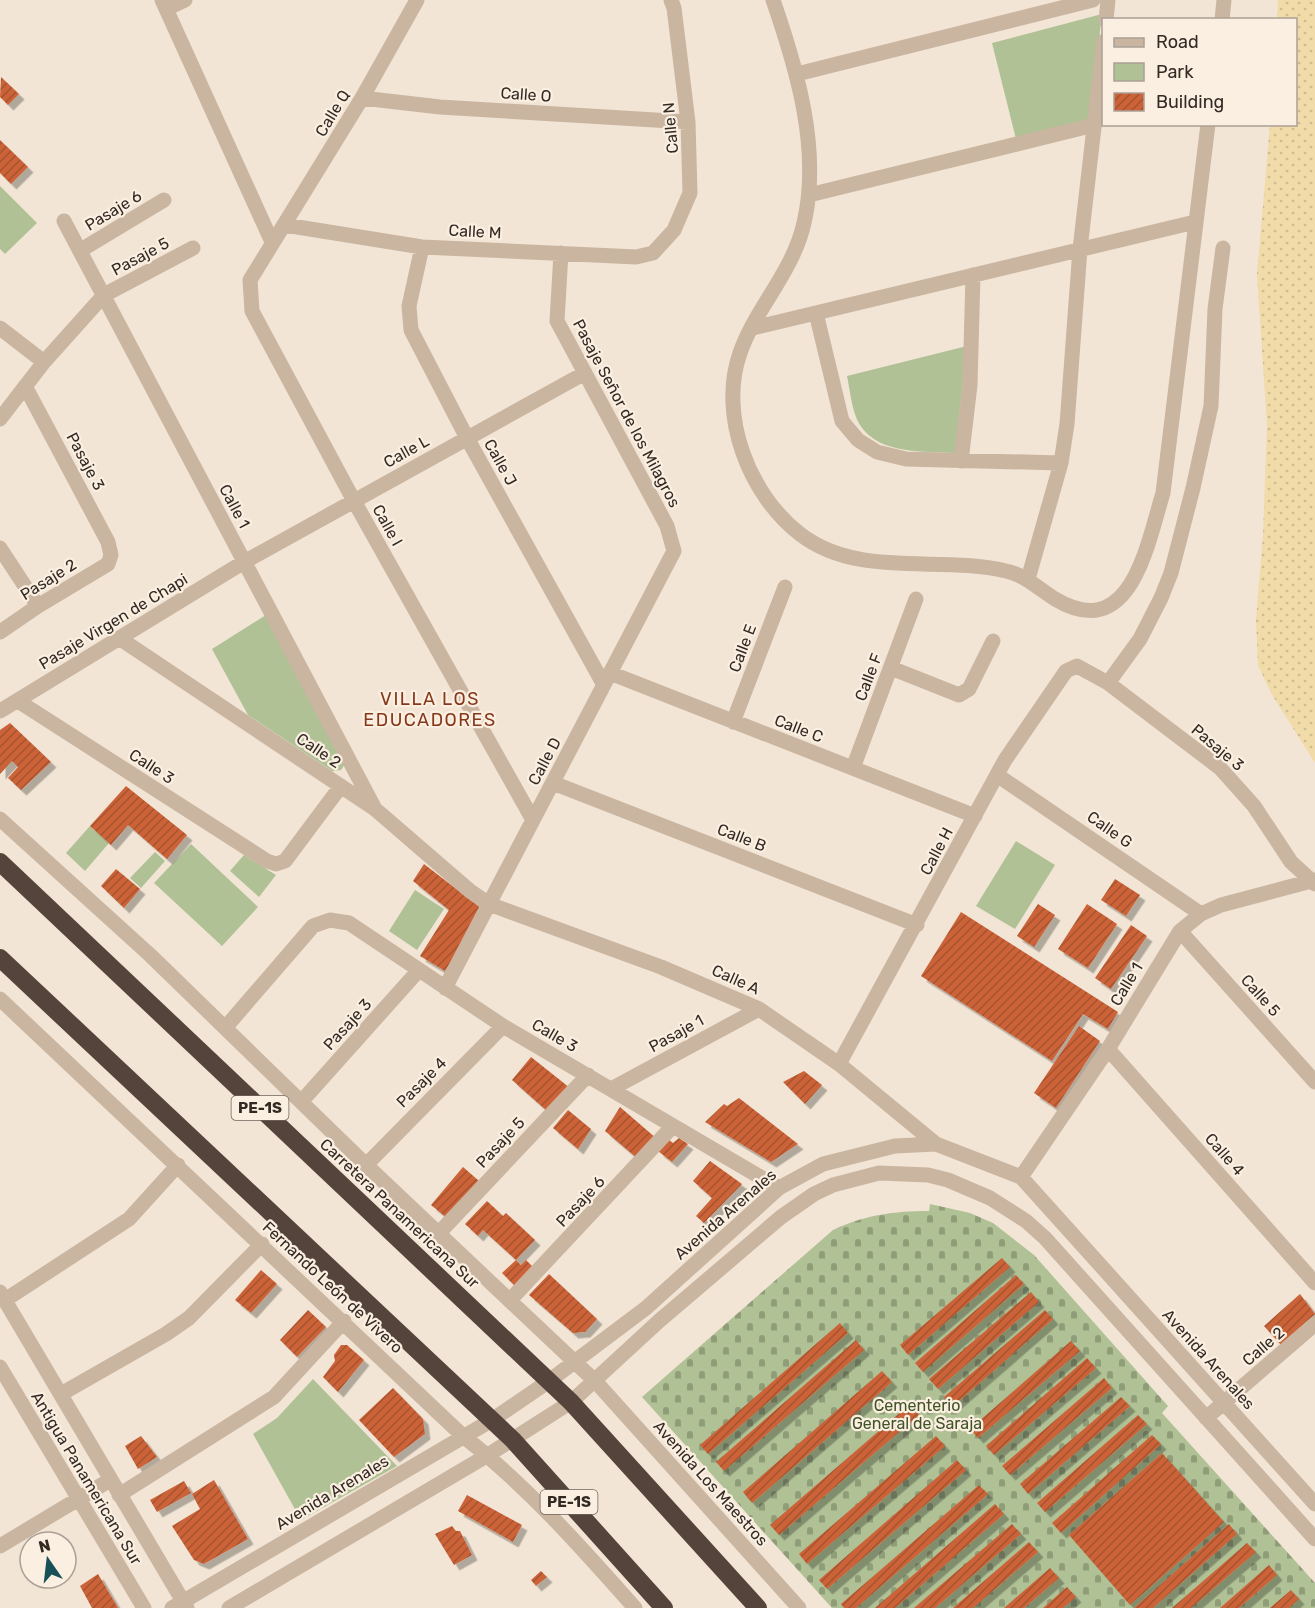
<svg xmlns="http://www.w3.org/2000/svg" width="1315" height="1608" viewBox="0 0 1315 1608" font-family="Rubik,sans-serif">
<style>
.sand{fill:url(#sand-dots)}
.cemetery{fill:url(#cemetery-stones)}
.green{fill:#b0c195}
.building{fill:url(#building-hatch);filter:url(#shadow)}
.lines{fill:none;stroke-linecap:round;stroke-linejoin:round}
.minor{stroke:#cab5a1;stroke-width:15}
.highway{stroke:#55443b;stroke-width:18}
.labels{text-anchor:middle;stroke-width:4.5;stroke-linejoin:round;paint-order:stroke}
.shield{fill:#faefe1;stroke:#6f655d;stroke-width:1.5}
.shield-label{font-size:15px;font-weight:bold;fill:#342a24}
.street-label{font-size:16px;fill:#342a24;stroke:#faefe1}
.park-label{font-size:16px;fill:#415327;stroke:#faefe1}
.neighbourhood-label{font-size:18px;letter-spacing:1.5px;fill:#86381a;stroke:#faefe1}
</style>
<defs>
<pattern id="sand-dots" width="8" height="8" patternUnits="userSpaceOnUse" patternTransform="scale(1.5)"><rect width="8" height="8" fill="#f0dba9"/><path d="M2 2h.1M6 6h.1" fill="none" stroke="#cebc91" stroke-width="1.8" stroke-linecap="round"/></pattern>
<pattern id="cemetery-stones" width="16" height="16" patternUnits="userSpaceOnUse" patternTransform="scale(1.5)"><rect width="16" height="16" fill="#b0c195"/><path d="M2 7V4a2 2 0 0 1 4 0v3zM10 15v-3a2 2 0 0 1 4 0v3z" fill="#909d79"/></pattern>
<pattern id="building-hatch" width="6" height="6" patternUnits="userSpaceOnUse" patternTransform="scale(1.5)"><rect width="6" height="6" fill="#cc6338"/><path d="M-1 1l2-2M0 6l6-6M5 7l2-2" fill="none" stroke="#a6522f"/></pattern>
<filter id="shadow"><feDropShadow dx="5.5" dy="5.5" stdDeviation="0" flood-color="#0004"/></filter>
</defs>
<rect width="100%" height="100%" fill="#f2e5d5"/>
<!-- sand -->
<path class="sand" d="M1278,0H1315V763L1271,693L1258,665L1256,620L1263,535L1267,425L1257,274L1270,125L1296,124V20L1277,19Z"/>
<!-- cemetery -->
<path class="cemetery" d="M930,1204L970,1213L993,1223L1034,1255L1168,1406L1162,1413L1315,1583V1608H832L642,1397L833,1230C864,1215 894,1211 929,1211Z"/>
<!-- green -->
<path class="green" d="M1102,14L1089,124L1017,143L992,43Z
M0,186L37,223L5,254L0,249Z
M967,346L955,453C925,451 879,455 860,425C852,413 850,390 847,376Z
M266,615L345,764L341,770L332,771L248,715L212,649Z
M90,826L109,843L85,871L66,853Z
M1016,841L1055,865L1015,929L976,906Z
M191,844L258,907L222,946L154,883Z
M155,852L165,861L141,888L130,878Z
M244,855L276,875L259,897L230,871Z
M415,890L444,909L417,950L389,931Z
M313,1379L397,1466L301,1520L253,1434L277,1418Z"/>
<!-- building -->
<path class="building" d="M1,77L19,94L8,105L0,97Z
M0,140L28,167L11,184L0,173Z
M10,723L51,762L21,790L8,778L18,767L12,761L0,774V730Z
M126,786L187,835L167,859L128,825L111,845L90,826Z
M424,864L481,908L482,912L445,971L420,956L449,910L413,881Z
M116,869L140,889L124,908L101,886Z
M1115,879L1140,895L1126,916L1101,900Z
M1038,904L1055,915L1034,947L1017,936Z
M1087,904L1117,924L1088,968L1058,949Z
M961,912L1118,1012L1108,1029L1083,1014L1052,1061L921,976Z
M1131,925L1147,936L1111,989L1095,978Z
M1079,1026L1100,1041L1056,1108L1034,1093Z
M531,1057L570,1088L547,1111L512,1080Z
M804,1071L822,1085L805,1104L783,1082Z
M739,1098L798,1144L771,1162L705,1122L724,1104L727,1106Z
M620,1107L657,1139L638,1159L605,1131Z
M568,1110L591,1129L578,1149L553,1128Z
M679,1138L688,1144L672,1162L658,1151L668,1139L673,1143Z
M710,1161L742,1184L704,1223L696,1216L712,1198L693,1181Z
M463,1167L479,1181L447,1218L431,1205Z
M487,1201L503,1216L506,1213L535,1240L516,1260L521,1265L526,1260L536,1270L517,1288L502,1273L516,1260L483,1230L478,1236L465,1224Z
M1002,1258L1010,1267L908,1355L900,1345Z
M261,1270L277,1284L251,1313L235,1300Z
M549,1274L597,1319L585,1332L573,1333L529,1295Z
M1016,1275L1024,1284L923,1372L915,1363Z
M1031,1292L1039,1302L938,1389L929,1379Z
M1300,1294L1315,1314L1281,1345L1264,1326Z
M308,1310L326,1327L297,1357L280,1340Z
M1045,1310L1053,1319L952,1407L944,1397Z
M840,1323L848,1333L708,1454L700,1445Z
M856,1340L864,1350L724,1471L716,1462Z
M1071,1341L1080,1351L978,1438L970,1429Z
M341,1345H347L364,1360L338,1392L323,1377L335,1361L334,1355Z
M1087,1358L1096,1368L994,1455L986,1446Z
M882,1371L892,1382L752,1503L743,1492Z
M1104,1378L1112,1388L1010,1475L1002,1466Z
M393,1388L423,1419L425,1434L394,1457L359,1420Z
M1121,1397L1130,1406L1028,1494L1020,1484Z
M910,1404L919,1415L779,1535L770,1525Z
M1138,1415L1147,1424L1045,1512L1037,1503Z
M1152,1435L1161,1444L1061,1533L1052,1523Z
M141,1436L157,1457L138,1469L125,1446Z
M936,1436L945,1446L807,1564L799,1554Z
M1162,1453L1224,1522L1130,1605L1069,1535Z
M957,1460L966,1470L827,1589L819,1580Z
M214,1480L248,1539L204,1564L194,1560L172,1526L200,1509L192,1494Z
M184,1481L191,1493L157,1512L150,1500Z
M979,1485L988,1494L856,1608H844L841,1604Z
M467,1495L522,1525L513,1542L458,1511Z
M995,1504L1004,1514L895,1608H875Z
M1012,1524L1021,1534L935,1608H914Z
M1229,1524L1237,1534L1153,1608H1134Z
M452,1526L456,1531H460L472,1555L454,1565L435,1534Z
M1029,1542L1038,1552L973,1608H953Z
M1247,1543L1256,1552L1191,1608H1172Z
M1269,1565L1277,1575L1239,1608H1220Z
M1050,1568L1059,1578L1024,1608H1004Z
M541,1571L547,1577L536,1586L531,1580Z
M98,1574L118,1608H92L80,1586Z
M1067,1587L1076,1597L1063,1608H1043Z
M1291,1590L1299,1599L1289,1608H1270Z"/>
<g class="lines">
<!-- minor -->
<path class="minor" d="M162,0L272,242
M417,0L362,98L250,280L252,311L354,501L533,820
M773,0C797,69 821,150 804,223C793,272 755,309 740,353C718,415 749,495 800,534C858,579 939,555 1006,571C1025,575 1039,589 1055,599C1131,644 1147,545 1163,493L1208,124
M166,9L185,0
M1106,20L1108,0
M1222,20L1224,0
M797,74L1093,0
M362,98L440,107L688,122
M809,195L1094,125
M64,221L374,807
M285,225L422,247L636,257L653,253L674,230L690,193L688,122L674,8L671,0
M422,247L409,306L411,330L467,438L604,685
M81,250L164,200
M816,313L842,421L858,440L877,452L906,459L1061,463
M0,328L44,362
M753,328L1195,222
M0,419L44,362L104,295L193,248
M961,461L970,385L973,275
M0,548L38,606
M1028,579L1061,463L1067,424L1080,249L1104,41
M0,632L38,606L108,564L111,555L108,542L25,386
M119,638L375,809L470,891L489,904L661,967L759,1009L839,1064L936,1144
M891,668L959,695L969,689L993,641
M610,673L975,816
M1108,683L1140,639L1161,598L1171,573L1193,488L1211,406L1215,309L1223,248
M18,701L267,861L276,864L285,861L341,786
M0,711L244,562L585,373
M733,722L785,587
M853,768L916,599
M997,775L1201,914
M553,783L917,925
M0,819L150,955L366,1165L596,1382L799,1608
M1180,931L1315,1082
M445,988L674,551L667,526L557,321L561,253
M0,999L463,1436C527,1486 581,1547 635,1608
M225,1028L313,926L330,920L349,923L503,1026L779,1188
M1108,1049L1315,1283
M839,1064L1005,760L1066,671L1077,666L1108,683L1220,768L1254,806L1291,862L1315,884
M611,1089L759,1009
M301,1102L419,970
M366,1165L503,1026
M1021,1177L1108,1049L1180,931L1201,914L1221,905L1315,880
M439,1233L588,1075
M0,1292L187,1608
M511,1299L673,1126
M5,1300L129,1219L178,1165
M0,1367L144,1608
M61,1394L166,1334L189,1318L262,1244
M1206,1418L1315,1324
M119,1495L274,1397L344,1321
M0,1546L110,1480
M172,1608L492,1420L549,1381L646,1308L779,1188L823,1164L895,1146L936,1144L1021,1177L1315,1504
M229,1608L488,1455L571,1402L659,1321L781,1217L814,1194L833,1185L879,1173L928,1175L948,1180L990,1198L1026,1221L1045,1238L1315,1539"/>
<!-- highway -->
<path class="highway" d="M0,862L571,1402L758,1608
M0,958L513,1440L664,1608"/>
</g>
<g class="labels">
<!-- shield labels -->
<g class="shield">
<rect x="231.5" y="1096" width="57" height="24" rx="4.5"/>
<rect x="540.5" y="1490" width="57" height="24" rx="4.5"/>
</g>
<g class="shield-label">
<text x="260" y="1113">PE-1S</text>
<text x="569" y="1507">PE-1S</text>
</g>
<!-- street labels -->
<g class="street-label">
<text transform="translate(526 94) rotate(4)" y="6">Calle O</text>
<text transform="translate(332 113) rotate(-59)" y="6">Calle Q</text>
<text transform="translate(670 128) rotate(-95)" y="6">Calle N</text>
<text transform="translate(113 210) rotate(-31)" y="6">Pasaje 6</text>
<text transform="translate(475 231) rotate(3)" y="6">Calle M</text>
<text transform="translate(140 256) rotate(-28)" y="6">Pasaje 5</text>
<text transform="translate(627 413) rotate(62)" y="6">Pasaje Señor de los Milagros</text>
<text transform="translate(406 451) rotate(-29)" y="6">Calle L</text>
<text transform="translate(86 461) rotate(62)" y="6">Pasaje 3</text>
<text transform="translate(501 462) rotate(61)" y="6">Calle J</text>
<text transform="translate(235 506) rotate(62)" y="6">Calle 1</text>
<text transform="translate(388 525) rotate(61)" y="6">Calle I</text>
<text transform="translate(48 579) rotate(-32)" y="6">Pasaje 2</text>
<text transform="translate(113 621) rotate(-31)" y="6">Pasaje Virgen de Chapi</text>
<text transform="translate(742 648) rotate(-69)" y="6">Calle E</text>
<text transform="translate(868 677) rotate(-69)" y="6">Calle F</text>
<text transform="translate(799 728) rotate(21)" y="6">Calle C</text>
<text transform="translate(1218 747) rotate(40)" y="6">Pasaje 3</text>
<text transform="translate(319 750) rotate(34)" y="6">Calle 2</text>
<text transform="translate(544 761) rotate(-62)" y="6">Calle D</text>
<text transform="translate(152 766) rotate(33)" y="6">Calle 3</text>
<text transform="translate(1110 829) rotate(35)" y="6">Calle G</text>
<text transform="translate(742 837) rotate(21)" y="6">Calle B</text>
<text transform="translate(936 851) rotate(-62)" y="6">Calle H</text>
<text transform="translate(736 979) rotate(24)" y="6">Calle A</text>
<text transform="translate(1126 984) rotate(-59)" y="6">Calle 1</text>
<text transform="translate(1261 995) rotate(48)" y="6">Calle 5</text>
<text transform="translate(347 1024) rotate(-48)" y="6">Pasaje 3</text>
<text transform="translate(676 1033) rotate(-29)" y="6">Pasaje 1</text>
<text transform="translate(555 1035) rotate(30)" y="6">Calle 3</text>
<text transform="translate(421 1082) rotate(-45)" y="6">Pasaje 4</text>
<text transform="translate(500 1142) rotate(-47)" y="6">Pasaje 5</text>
<text transform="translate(1225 1154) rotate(49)" y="6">Calle 4</text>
<text transform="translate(580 1201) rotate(-47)" y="6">Pasaje 6</text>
<text transform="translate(400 1213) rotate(43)" y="6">Carretera Panamericana Sur</text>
<text transform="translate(725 1214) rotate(-41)" y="6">Avenida Arenales</text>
<text transform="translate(333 1287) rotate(43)" y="6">Fernando León de Vivero</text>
<text transform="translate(1263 1346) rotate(-41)" y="6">Calle 2</text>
<text transform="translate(1209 1359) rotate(48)" y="6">Avenida Arenales</text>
<text transform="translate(87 1478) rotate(59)" y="6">Antigua Panamericana Sur</text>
<text transform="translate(711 1483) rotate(48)" y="6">Avenida Los Maestros</text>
<text transform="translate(332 1492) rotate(-31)" y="6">Avenida Arenales</text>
</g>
<!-- park labels -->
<g class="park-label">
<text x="917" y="1411">Cementerio<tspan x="917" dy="18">General de Saraja</tspan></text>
</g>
<!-- neighbourhood labels -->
<g class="neighbourhood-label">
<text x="430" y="705">VILLA LOS<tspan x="430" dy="21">EDUCADORES</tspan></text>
</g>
</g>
<!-- legend -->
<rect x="1102" y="18" width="195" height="108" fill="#faefe1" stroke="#aba095" stroke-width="1.5"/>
<rect x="1114" y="38" width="30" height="9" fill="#cab5a1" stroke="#aba095" stroke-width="1.5"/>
<text x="1156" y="48" font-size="18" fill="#342a24">Road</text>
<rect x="1114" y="63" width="30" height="18" fill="#b0c195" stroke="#aba095" stroke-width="1.5"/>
<text x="1156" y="78" font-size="18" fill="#342a24">Park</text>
<rect x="1114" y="93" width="30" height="18" fill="url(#building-hatch)" stroke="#aba095" stroke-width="1.5"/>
<text x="1156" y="108" font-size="18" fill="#342a24">Building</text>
<!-- north arrow -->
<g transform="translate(48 1560) rotate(346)"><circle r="28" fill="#faefe1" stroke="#aba095" stroke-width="1.5"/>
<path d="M0-4.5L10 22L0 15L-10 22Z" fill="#185057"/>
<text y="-9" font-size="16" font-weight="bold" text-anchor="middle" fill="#342a24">N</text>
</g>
</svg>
